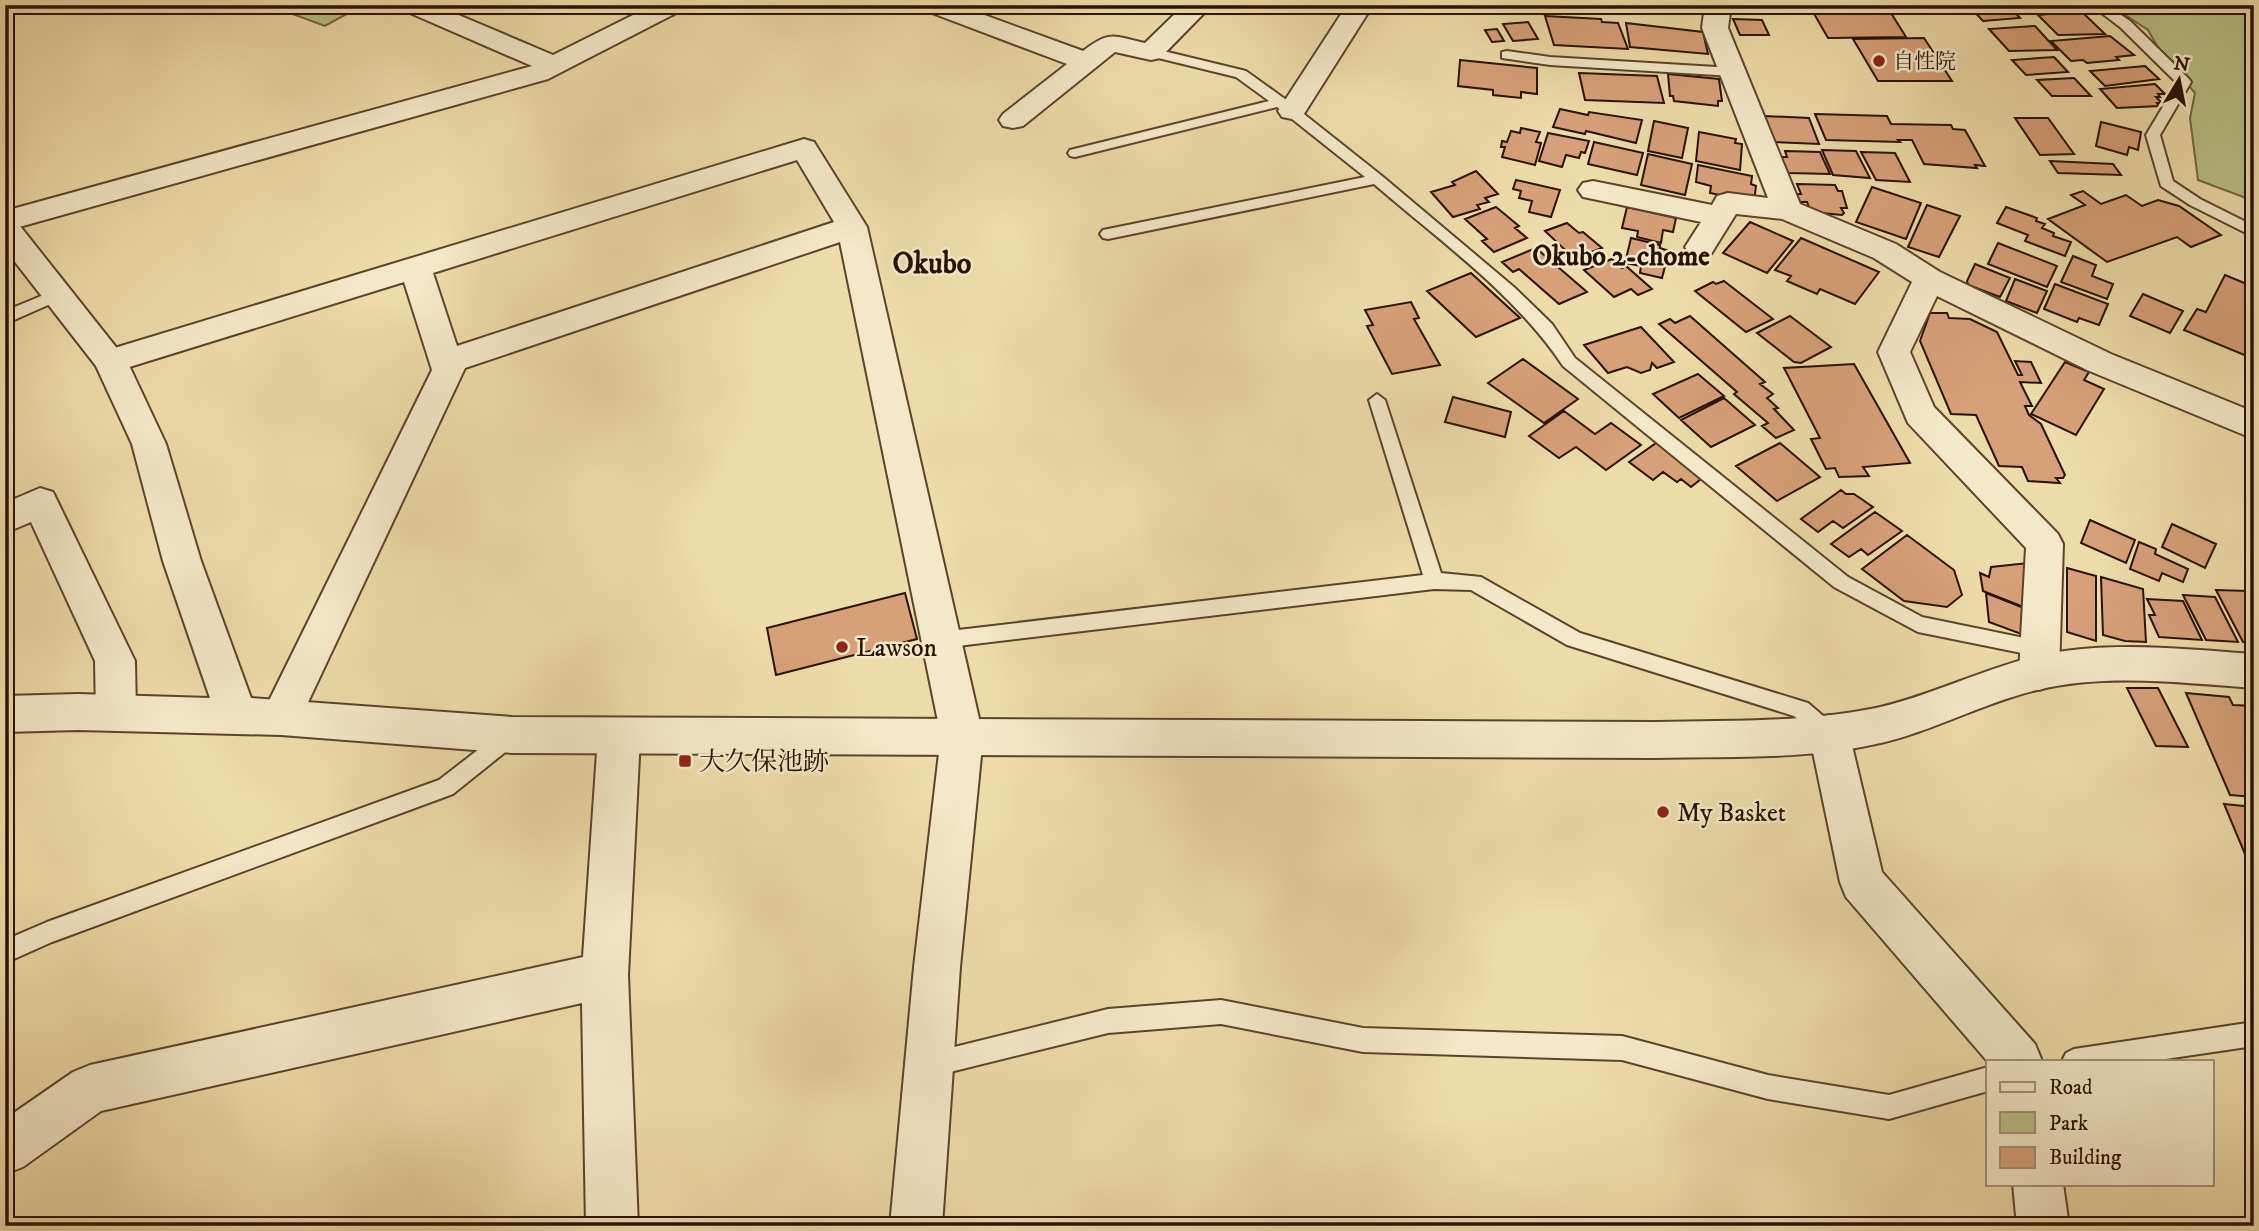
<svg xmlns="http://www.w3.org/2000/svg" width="2259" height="1231" viewBox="0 0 2259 1231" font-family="'IM FELL DW Pica','Noto Serif JP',serif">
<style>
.green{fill:#b9c087;stroke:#726844;stroke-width:2}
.building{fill:#d6a079;stroke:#2a1100;stroke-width:2}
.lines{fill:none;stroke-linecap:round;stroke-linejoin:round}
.service-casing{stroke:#5b442a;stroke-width:4}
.minor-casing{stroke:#5b442a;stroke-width:4}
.tertiary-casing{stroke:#5b442a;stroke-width:4}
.service{fill:#f3e8c7;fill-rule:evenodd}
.minor{fill:#f3e8c7;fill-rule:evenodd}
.tertiary{fill:#f3e8c7;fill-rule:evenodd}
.poi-dot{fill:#8f2418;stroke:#f3e8c7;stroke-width:2.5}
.labels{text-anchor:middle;stroke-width:5;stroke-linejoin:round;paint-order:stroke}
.far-poi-label{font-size:21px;fill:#2a1100;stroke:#f3e8c7;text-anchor:start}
.poi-label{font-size:26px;fill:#2a1100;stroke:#f3e8c7;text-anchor:start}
.neighbourhood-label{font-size:28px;font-weight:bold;fill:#2a1100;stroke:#f3e8c7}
.quarter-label{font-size:30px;font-weight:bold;fill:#2a1100;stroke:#f3e8c7}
</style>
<rect width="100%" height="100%" fill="#eddba9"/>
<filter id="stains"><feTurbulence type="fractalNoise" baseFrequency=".00286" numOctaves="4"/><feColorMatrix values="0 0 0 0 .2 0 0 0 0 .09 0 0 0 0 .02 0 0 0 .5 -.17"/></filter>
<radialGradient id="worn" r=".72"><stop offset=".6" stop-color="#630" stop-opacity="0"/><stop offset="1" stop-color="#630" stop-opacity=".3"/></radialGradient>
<!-- green -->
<path class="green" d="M268,5H363L325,26Z
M2110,5H2254V201L2198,180L2190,118L2195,93L2160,51L2148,30Z"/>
<!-- building -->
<path class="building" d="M1809,5H1886L1906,37L1828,38Z
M1968,5H2008L2020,18L1983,21Z
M2012,5H2073L2076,8L2018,11Z
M2081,11L2105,34L2058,35L2038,15Z
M1545,16L1601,19L1602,22L1618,23L1628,49L1554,45Z
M1733,19L1762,20L1769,35H1740Z
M1528,22L1538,39L1513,41L1503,24Z
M1626,23L1703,32L1708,54L1630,47Z
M2035,26L2057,50L2009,51L1989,29Z
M1497,29L1504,41L1492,42L1485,30Z
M2110,36L2134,55L2116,57L2119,60L2087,63L2083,60L2071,61L2051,41Z
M1924,38L1952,81H1878L1853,39Z
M2054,57L2068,72L2026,75L2012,60Z
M1460,60L1537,68V94L1521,92V98L1493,95V90L1458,86Z
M2145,66L2159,79L2105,86L2090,71Z
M1579,73L1657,76L1664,103L1585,100Z
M1668,74L1719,79L1722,101H1718V106L1674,101L1673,96H1670Z
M2074,78L2091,96H2052L2037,80Z
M2155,84L2165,94H2158L2160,97H2156L2162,103H2157L2159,106L2117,108L2100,89Z
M1560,109L1588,115L1589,112L1642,120L1636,143L1586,131L1585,134L1553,127Z
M1815,114L1887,116L1891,124L1951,125L1953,129L1965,130L1985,166L1975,165L1977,168L1924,164L1912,140H1898L1900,142L1826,140Z
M1764,116L1809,118L1819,144L1774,142Z
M2015,118H2048L2074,154L2040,155Z
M1654,121L1688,128L1682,158L1648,151Z
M2101,122L2141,132L2138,150L2129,147L2127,155L2096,146Z
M1521,128L1540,132L1536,142L1541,143L1535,165L1502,157L1505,147H1501L1502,141L1507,142L1511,131L1520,133Z
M1699,132L1736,139L1735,143L1742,144L1740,170L1696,161Z
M1548,133L1589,141L1585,153L1581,152L1579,158L1566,155L1562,167L1539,161Z
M1594,142L1643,153L1637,175L1588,164Z
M1822,150L1856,151L1870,178L1833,175Z
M1785,151L1820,152L1830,174L1788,173L1781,157H1787Z
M1861,152L1895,153L1910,182L1876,180Z
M1648,154L1692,164L1685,195L1641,185Z
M2050,161L2113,164L2121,175L2058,173Z
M1698,165L1752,176L1751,184L1756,186L1754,202L1710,193L1711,186L1696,182Z
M1476,171L1498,194L1485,198L1489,202L1477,205L1480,209L1453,217L1431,192L1455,185L1452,182Z
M1516,180L1560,190L1551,217L1529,212L1532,201L1519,198L1521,191L1513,189Z
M1797,184L1835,185L1838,191H1842L1847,208H1841L1844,213L1842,215L1811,212L1807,202H1798L1795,194H1801Z
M1872,187L1921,203L1906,239L1856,222Z
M2083,191L2101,204L2126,195L2142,206L2158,200L2179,206L2221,235L2191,247L2177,237L2107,262L2048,219L2085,205L2071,195Z
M1927,205L1960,216L1939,257L1908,247Z
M1496,207L1519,226L1515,228L1527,238L1494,252L1482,241L1487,239L1465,219Z
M1627,207L1676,218L1673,232L1663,230L1661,243L1637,237L1638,231L1622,228Z
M2006,207L2037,218L2036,221L2045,224L2042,228L2054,233L2053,236L2071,242L2065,256L2025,241L2028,235L1997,223Z
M1750,222L1793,241L1767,273L1723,253Z
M1567,223L1579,233L1583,232L1602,248L1589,253L1596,260L1581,265L1545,231Z
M1631,238L1660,245V248L1669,251L1662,278L1640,273L1641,266L1625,263Z
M1801,238L1879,272L1855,304L1820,289L1817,294L1787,281L1791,276L1775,270Z
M1998,243L2057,266L2047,287L1988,264Z
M1536,248L1587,292L1559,304L1519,269L1513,272L1502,262Z
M2073,256L2096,265L2092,276L2113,284L2107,299L2061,282Z
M1612,259L1622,268L1626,266L1652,289L1638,295L1631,289L1614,297L1584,270Z
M1975,264L2010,278L2000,297L1968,285L1967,281Z
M1471,273L1520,318L1476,337L1427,291Z
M2225,275L2254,287V359L2184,330L2197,309L2206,312Z
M2015,279L2047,291L2037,313L2006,301Z
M1724,281L1773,319L1746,332L1695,291L1713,282L1716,284Z
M2055,284L2108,304L2099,325L2079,318L2077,322L2044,309Z
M2143,294L2183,311L2170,333L2130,316Z
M1411,302L1419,318L1414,319L1440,365L1392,374L1367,326L1373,325L1365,310Z
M1930,313H1947L1949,318L1970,319L1997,332L2018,375H2022L2015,361L2031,362L2041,383L2020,382L2032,406H2025L2029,415L2041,424L2065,475L2063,478H2056L2060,483L2028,481L2022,467L1999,466L1976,415L1951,414L1920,341Z
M1690,316L1765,382L1760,384L1773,394L1767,398L1778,408L1774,409L1794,430L1776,438L1762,426L1768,423L1734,394L1737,392L1659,324L1670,319L1675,323Z
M1790,316L1831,347L1801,363L1794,362L1757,333Z
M1641,327L1674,362L1657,368L1652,363L1650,370L1641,373L1627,367L1608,373L1584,345Z
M1523,359L1578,399L1544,423L1488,383Z
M2065,362L2089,372L2084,380L2104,389L2076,435L2031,414Z
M1854,364L1910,463L1863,467L1869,476L1839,477L1835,468L1826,469L1811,439L1820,438L1784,368Z
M1698,374L1724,396L1679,418L1653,394Z
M1453,397L1511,412L1505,437L1445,422Z
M1724,398L1755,425L1711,447L1681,420Z
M1564,411L1595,434L1611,423L1641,445L1606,470L1576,447L1559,458L1529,436Z
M1659,441L1706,475L1691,487L1681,479L1677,482L1663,472L1653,480L1629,462Z
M1780,443L1820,477L1777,501L1736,466Z
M1841,490L1846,494H1854L1873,507L1843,528L1833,521L1818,532L1801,519Z
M1875,512L1902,531L1868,555L1861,549L1849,557L1831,544Z
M2090,520L2135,540L2126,563L2081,543Z
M2172,524L2216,544L2205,568L2162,547Z
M1907,535L1954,570L1962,595L1947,607L1904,601L1862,569Z
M2139,542L2156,549L2155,554L2188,569L2183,582L2162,573L2159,581L2130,569Z
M2028,563L2026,608L1983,591L1980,573L1989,577L1991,567Z
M2067,568L2096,576V641L2067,632Z
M2101,577L2143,589L2146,642L2125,641L2103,635Z
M2216,590L2248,591L2254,602V643L2243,642Z
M905,593L917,639L776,675L767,628Z
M1986,593L2029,610L2024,635L1989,622Z
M2183,595L2215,597L2238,642L2206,640Z
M2147,599L2183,601L2202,640L2159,637L2149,615H2155Z
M2127,688H2158L2188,747L2156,746Z
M2186,693L2229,697L2233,705L2254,706V797L2230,795Z
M2224,804L2254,807V859H2247Z"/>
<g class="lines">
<!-- service casing -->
<g class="service-casing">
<path id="service" d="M14,5H35L5,16V8Z
M2091,5H2106L2130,21L2189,79L2191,82L2160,135L2173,181L2200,199L2254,226V237L2190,205L2161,186L2146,135L2177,83L2120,27Z
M1151,48L1246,71L1285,99L1382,176L1515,288L1552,324L1575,358L1848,577L1922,617L2048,643L2051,649L2048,655L2041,657L1918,632L1834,587L1563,366C1515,294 1440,241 1374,184L1108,239L1103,238L1100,234L1103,230L1108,229L1365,177L1277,107L1075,157L1070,156L1068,153L1070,150L1269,101L1236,77L1146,55V49Z
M1507,51L1550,57L1733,68L1740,72L1733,76L1550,65L1502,58V52Z
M58,289L66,294L64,298L5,324V311Z
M1377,394L1385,400L1441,573L1481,577L1580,633L1808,703L1836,727L1839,733L1836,739L1829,742L1822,739L1794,716L1567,645L1471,590L1434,589L941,648L934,646L931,640L934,634L941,632L1423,575L1369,400Z
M512,726L519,729L522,735L519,741L453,794L52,942L5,963V940L47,922L439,780L505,729Z
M1221,1000L1363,1028L1622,1036L1768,1075L1889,1095L1988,1067V1091L1889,1119L1768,1099L1622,1060L1363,1052L1221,1024L1108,1033L930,1077L922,1073L918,1065L922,1057L930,1053L1108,1009Z
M2254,1022V1046L2152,1061H2062L2066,1053L2074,1049Z"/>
</g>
<!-- minor casing -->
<g class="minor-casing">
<path id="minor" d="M399,5H435L553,55L653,5H686L682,10L548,79L5,231V211L532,66L403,10Z
M920,5H957L1083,51C1110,30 1113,36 1145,43L1184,5H1212L1160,58L1151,60L1115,52L1023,126L1013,128L1003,126L999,120L1003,114L1067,64L924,10Z
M1347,5H1373L1302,117L1292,119L1282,117L1278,111Z
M1705,5H1731L1728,28L1800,204L1896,244L1940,272L2111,354L2254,412V439L2087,370L1937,296L1910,352L1934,407L2058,534L2063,544L2059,673L2053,685L2039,690L2025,685L2019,673L2026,548L1908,423L1878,352L1912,282L1874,258L1782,219L1736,214L1711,254L1700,257L1689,254L1685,247L1701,222L1593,199L1583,197L1578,190L1583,183L1593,181L1712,205L1717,196L1728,193L1768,198L1702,28Z
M804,139L814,142L867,227L983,736L960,967L942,1226H890L914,967L941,736L840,242L465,368L295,730L281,735L267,730L261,717L432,370L404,282L110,373L98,369L93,361L98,353ZM797,160L834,222L457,346L433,273Z
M40,488L53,492L135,661L136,713L130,726L116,731L102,726L96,713L95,661L31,522L5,533V503Z
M1829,715L1843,720L1849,733L1882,872L2035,1044L2042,1061L1988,1062L1846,897L1840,882L1809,733L1815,720Z
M619,719L634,724L640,737L628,975L638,1226H586L582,1003L101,1111L23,1167L5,1174V1119L73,1072L90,1065L583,957L598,737L604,724Z
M2013,1184H2063L2069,1226H2017Z"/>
</g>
<!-- tertiary casing -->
<g class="tertiary-casing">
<path id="tertiary" d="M5,218L16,221L127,361L166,444L201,561L251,698L512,717L1654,722C1728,720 1803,723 1876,708C1931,696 1982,669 2037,656C2107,640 2183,649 2254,654V688C2183,683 2107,673 2037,690C1982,703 1932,732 1876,744C1804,760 1728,756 1654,758L512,753L281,735L78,730L5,732V696L78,694L210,698L163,561L132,444L96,366L5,249Z"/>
</g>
<!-- service -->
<use href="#service" class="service"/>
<!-- minor -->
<use href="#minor" class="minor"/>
<!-- tertiary -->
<use href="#tertiary" class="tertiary"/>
</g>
<!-- markers -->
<g class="poi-dot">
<circle cx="1879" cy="61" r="7"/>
<circle cx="842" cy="647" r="7"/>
<rect x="678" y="754" width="14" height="14" rx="3.5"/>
<circle cx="1663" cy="812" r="7"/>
</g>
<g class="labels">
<!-- far-poi labels -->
<g class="far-poi-label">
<text x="1893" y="68">自性院</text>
</g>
<!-- poi labels -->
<g class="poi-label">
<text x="856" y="656">Lawson</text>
<text x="699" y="770">大久保池跡</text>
<text x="1677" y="821">My Basket</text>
</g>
<!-- neighbourhood labels -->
<g class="neighbourhood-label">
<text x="1621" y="265">Okubo 2-chome</text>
</g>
<!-- quarter labels -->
<g class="quarter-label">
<text x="932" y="273">Okubo</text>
</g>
</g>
<!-- margin -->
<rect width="2259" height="1231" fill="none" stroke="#eddba9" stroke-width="28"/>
<rect x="7" y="7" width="2245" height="1217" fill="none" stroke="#2a1100" stroke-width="3.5"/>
<rect x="14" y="14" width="2231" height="1203" fill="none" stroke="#2a1100" stroke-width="2"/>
<!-- legend -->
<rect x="1986" y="1060" width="228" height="126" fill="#f3e8c7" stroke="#a39277" stroke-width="2"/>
<rect x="2000" y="1082" width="35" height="10" fill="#f3e8c7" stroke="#a39277" stroke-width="2"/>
<text x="2049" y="1094" font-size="21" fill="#2a1100">Road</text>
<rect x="2000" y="1112" width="35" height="21" fill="#b9c087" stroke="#a39277" stroke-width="2"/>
<text x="2049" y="1130" font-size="21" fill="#2a1100">Park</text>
<rect x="2000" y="1147" width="35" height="21" fill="#d6a079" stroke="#a39277" stroke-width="2"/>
<text x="2049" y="1164" font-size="21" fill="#2a1100">Building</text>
<!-- north arrow -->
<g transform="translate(2179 80) rotate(10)" stroke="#f3e8c7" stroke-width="5" paint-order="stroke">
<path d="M0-5L12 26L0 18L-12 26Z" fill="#2a1100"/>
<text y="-10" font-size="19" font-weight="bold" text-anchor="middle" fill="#2a1100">N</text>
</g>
<rect width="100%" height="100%" filter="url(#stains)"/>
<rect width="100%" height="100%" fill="url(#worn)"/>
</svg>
